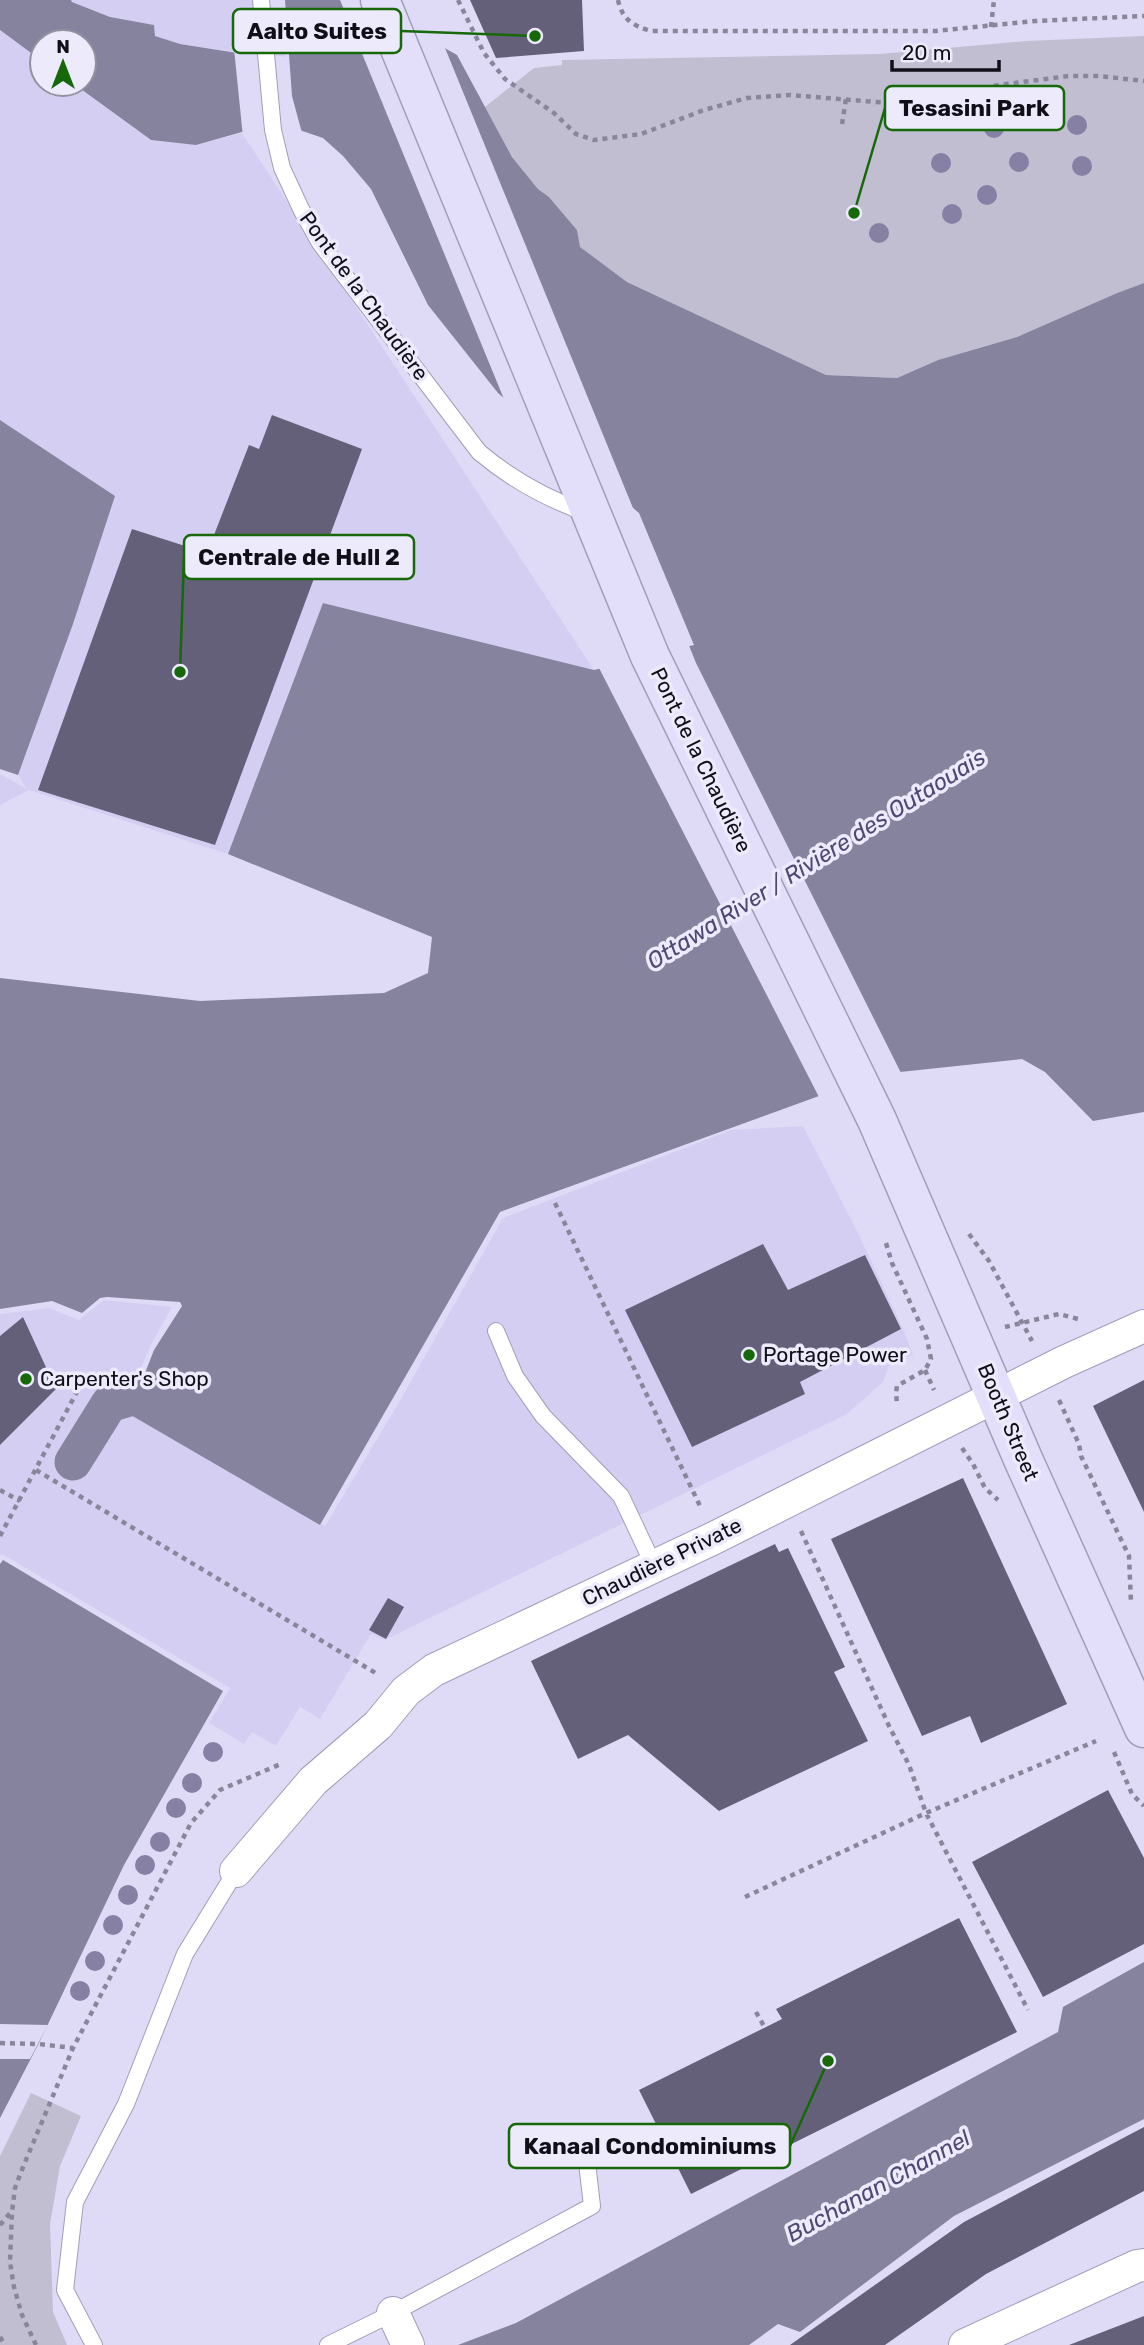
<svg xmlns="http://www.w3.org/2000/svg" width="1144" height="2345" viewBox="0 0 1144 2345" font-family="Rubik,sans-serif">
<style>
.built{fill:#d4cff2}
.green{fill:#c1bed2}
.water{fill:#86839f}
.pier{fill:#dfdbf7}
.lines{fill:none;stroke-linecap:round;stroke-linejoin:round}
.canal{stroke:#86839f;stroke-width:37}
.building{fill:#64607a}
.lane-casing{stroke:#a19eb8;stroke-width:18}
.street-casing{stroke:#a19eb8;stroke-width:34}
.secondary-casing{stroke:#a19eb8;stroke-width:41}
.path{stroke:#88869a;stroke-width:4.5;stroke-dasharray:5 5;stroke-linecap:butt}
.lane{stroke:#fff;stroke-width:16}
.street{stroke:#fff;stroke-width:32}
.secondary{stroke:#e3defa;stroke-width:38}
.tree{fill:#8680a4}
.poi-dot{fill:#176809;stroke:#eceafb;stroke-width:2.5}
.labels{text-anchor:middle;stroke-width:7;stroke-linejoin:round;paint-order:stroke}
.street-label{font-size:21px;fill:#100f18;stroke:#eceafb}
.poi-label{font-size:21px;fill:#100f18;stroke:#eceafb;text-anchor:start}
.water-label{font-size:23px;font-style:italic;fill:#504874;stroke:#eceafb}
.leader{fill:none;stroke:#176809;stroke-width:2.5}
.callout-dot{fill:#176809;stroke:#eceafb;stroke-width:2.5}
.callout{fill:#eceafb;stroke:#176809;stroke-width:2.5}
.callout-label{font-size:23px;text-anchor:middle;font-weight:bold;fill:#100f18}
</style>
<rect width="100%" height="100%" fill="#dfdbf7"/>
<!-- built -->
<path class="built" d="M71,0H293L287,41L289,61L180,44L155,36L154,25L110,17L72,2Z
M0,30L42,61V84H74L150,140L196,145L242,133L594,670L324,603L228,854L29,790L0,805V774L27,789L18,775L73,624L115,496L0,420Z
M803,1126L859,1235L904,1331L913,1355L889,1366L883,1382L847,1414L385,1640L371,1634L320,1719L300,1707L276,1746L252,1732L244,1744L209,1723L230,1688L2,1554L0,1556V1314L49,1308L79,1320L104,1300L172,1307L152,1343L122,1410L325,1526L398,1404L503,1218L731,1130Z"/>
<!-- green -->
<path class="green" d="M1144,36V283L1117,293L1017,337L938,360L897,378L826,375L627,282L579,247L577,230L549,197L538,189L512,157L485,107L534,68L562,65V60L880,54L1027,41Z
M31,2093L81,2116L60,2166L50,2224L53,2312L67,2345H0V2156Z"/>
<!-- water -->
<path class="water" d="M0,0H71L72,2L110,17L154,25L155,36L180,44L288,61L285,17L260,0H360L457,55L512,157L538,189L549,197L577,230L580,247L627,282L826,375L897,378L938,360L1017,337L1117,293L1144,283V1112L1093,1121L1045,1072L1022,1059L900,1072L819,1096L500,1212L320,1525L129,1414L154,1350L182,1306L180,1302L107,1297L100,1298L82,1313L52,1301L0,1309V978L200,1001L384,993L428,973L432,937L228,854L323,603L594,670L694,645L639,513L498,393L428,305L371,189L343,156L323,138L282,124L263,126L196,145L151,140L74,84H84V42H42V61L0,30Z
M0,420L115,496L73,624L18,775L0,769Z
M3,1560L223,1691L124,1865L39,2043L0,2118V1564Z
M1144,1962V2119L954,2216L800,2332L778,2324L749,2345H458L516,2323L1058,2032L1063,2007Z"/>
<!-- pier -->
<path class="pier" d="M256,0H285L292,96L302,133L282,127L264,129L243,137L234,49L285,57L282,19Z
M340,0H367L443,43L635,513L506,404Z
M688,643L696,663L902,1075L820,1099L598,666Z
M0,2024L48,2025L30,2059H0Z"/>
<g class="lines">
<!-- canal -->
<path class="canal" d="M73,1462L109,1404L182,1382"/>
</g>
<!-- building -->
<path class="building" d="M470,0H582L584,51L496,58Z
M272,415L362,449L215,845L38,790L132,529L207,553L249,445L259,449Z
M763,1244L788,1290L865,1255L901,1329L800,1382L805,1394L692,1447L625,1310Z
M23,1317L56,1389L0,1445V1336Z
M1144,1380V1512L1093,1406Z
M963,1478L1067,1704L981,1743L970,1716L922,1736L831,1539Z
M775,1544L779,1552L788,1548L845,1667L834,1672L868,1741L719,1811L628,1735L578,1759L531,1661Z
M388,1598L404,1607L386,1639L369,1630Z
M1108,1790L1144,1858V1944L1043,1997L972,1862Z
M959,1918L1017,2032L691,2194L639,2090L782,2019L776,2009Z
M1144,2127V2191L986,2274L885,2345H790L964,2222Z
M1144,2316V2345H1069Z"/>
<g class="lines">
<!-- lane casing -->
<g class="lane-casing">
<path id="lane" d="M261,0L273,130L282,168L301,209L320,243L479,452C511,479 547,499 587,513
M496,1331L515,1376L543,1416L621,1496L654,1566
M94,2345L65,2290L75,2202L126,2104L185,1954L236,1871
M328,2345L393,2313L592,2206L586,2154"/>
</g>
<!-- street casing -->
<g class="street-casing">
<path id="street" d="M236,1871L313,1781L378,1725L406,1691L434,1670L714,1538L1064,1362L1144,1326
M393,2313L408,2345
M965,2345L1137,2266L1144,2265"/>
</g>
<!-- secondary casing -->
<g class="secondary-casing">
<path id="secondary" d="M380,0L650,656L877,1120L1023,1459L1144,1728"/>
</g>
<!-- path -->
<path class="path" d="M458,0L484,53L505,79L554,113L576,134L594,140L641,134L704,110L747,98L790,95L901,104L999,85L1069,76H1099L1144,81
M618,0C622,19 633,26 651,31H936L1035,21L1144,16
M991,27L994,0
M842,124L846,99
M555,1203L701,1508
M969,1234L989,1261L1032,1341
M886,1243L892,1263L927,1339L931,1359L925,1370L897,1386L896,1393L897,1404
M1005,1327L1059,1314L1078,1319
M925,1370L934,1390
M1059,1400L1079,1444L1081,1456L1129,1556L1131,1603
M962,1448L973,1464L985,1488L998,1500
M36,1470L379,1675
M0,1490L20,1501
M801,1531L889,1726L909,1765L926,1813L1028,2010
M0,1536L80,1386
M1114,1752L1132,1794L1144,1806
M745,1897L926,1813L1096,1741
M756,2012L765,2028
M0,2043L39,2044L73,2048L191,1823L220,1790L283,1763
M0,2225L11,2212
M0,2337L5,2345
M36,2345L22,2315L14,2287L10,2262L12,2212L15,2188L23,2167L73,2048"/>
<!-- lane -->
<use href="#lane" class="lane"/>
<!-- street -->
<use href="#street" class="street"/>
<!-- secondary -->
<use href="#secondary" class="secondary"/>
</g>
<!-- trees -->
<g class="tree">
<circle cx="1077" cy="125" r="10"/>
<circle cx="994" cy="128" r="10"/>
<circle cx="1019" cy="162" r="10"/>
<circle cx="941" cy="163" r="10"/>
<circle cx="1082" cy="166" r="10"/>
<circle cx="987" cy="195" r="10"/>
<circle cx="952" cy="214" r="10"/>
<circle cx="879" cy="233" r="10"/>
<circle cx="213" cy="1752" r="10"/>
<circle cx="192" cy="1783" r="10"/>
<circle cx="176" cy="1808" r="10"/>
<circle cx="160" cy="1842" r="10"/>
<circle cx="145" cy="1865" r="10"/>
<circle cx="128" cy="1895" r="10"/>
<circle cx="113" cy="1925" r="10"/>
<circle cx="95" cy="1961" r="10"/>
<circle cx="80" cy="1991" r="10"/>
</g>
<!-- markers -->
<g class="poi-dot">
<circle cx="749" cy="1355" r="7"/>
<circle cx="26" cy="1379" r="7"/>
</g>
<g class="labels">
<!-- street labels -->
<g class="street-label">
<text transform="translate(364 296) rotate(54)" y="7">Pont de la Chaudière</text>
<text transform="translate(701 760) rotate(64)" y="7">Pont de la Chaudière</text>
<text transform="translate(1008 1422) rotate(67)" y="7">Booth Street</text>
<text transform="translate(662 1562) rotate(-26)" y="7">Chaudière Private</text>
</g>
<!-- poi labels -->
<g class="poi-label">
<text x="763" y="1362">Portage Power</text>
<text x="40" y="1386">Carpenter's Shop</text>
</g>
<!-- water labels -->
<g class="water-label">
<text transform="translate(816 859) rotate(-32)" y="8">Ottawa River / Rivière des Outaouais</text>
<text transform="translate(878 2186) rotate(-29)" y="8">Buchanan Channel</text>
</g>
</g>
<!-- callouts -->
<path class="leader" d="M535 36L401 31M854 213L885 108M180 672L184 557M828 2061L790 2146"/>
<g class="callout-dot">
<circle cx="535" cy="36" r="7"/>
<circle cx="854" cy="213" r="7"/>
<circle cx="180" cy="672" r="7"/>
<circle cx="828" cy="2061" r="7"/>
</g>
<g class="callout">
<rect x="233" y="9" width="168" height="44" rx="7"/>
<rect x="885" y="86" width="179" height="44" rx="7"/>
<rect x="184" y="535" width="230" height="44" rx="7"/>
<rect x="509" y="2124" width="281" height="44" rx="7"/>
</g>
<g class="callout-label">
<text x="317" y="39">Aalto Suites</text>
<text x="974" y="116">Tesasini Park</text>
<text x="299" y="565">Centrale de Hull 2</text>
<text x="650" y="2154">Kanaal Condominiums</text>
</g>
<!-- north arrow -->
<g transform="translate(63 63)"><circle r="33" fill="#eceafb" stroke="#9492a0" stroke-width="2"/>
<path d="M0-5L12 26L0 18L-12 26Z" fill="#176809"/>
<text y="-10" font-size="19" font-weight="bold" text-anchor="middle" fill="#100f18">N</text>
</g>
<!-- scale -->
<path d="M892 60v10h107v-10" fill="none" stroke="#100f18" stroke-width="3.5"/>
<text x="902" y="60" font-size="21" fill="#100f18" stroke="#eceafb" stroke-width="5" paint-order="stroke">20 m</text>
</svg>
